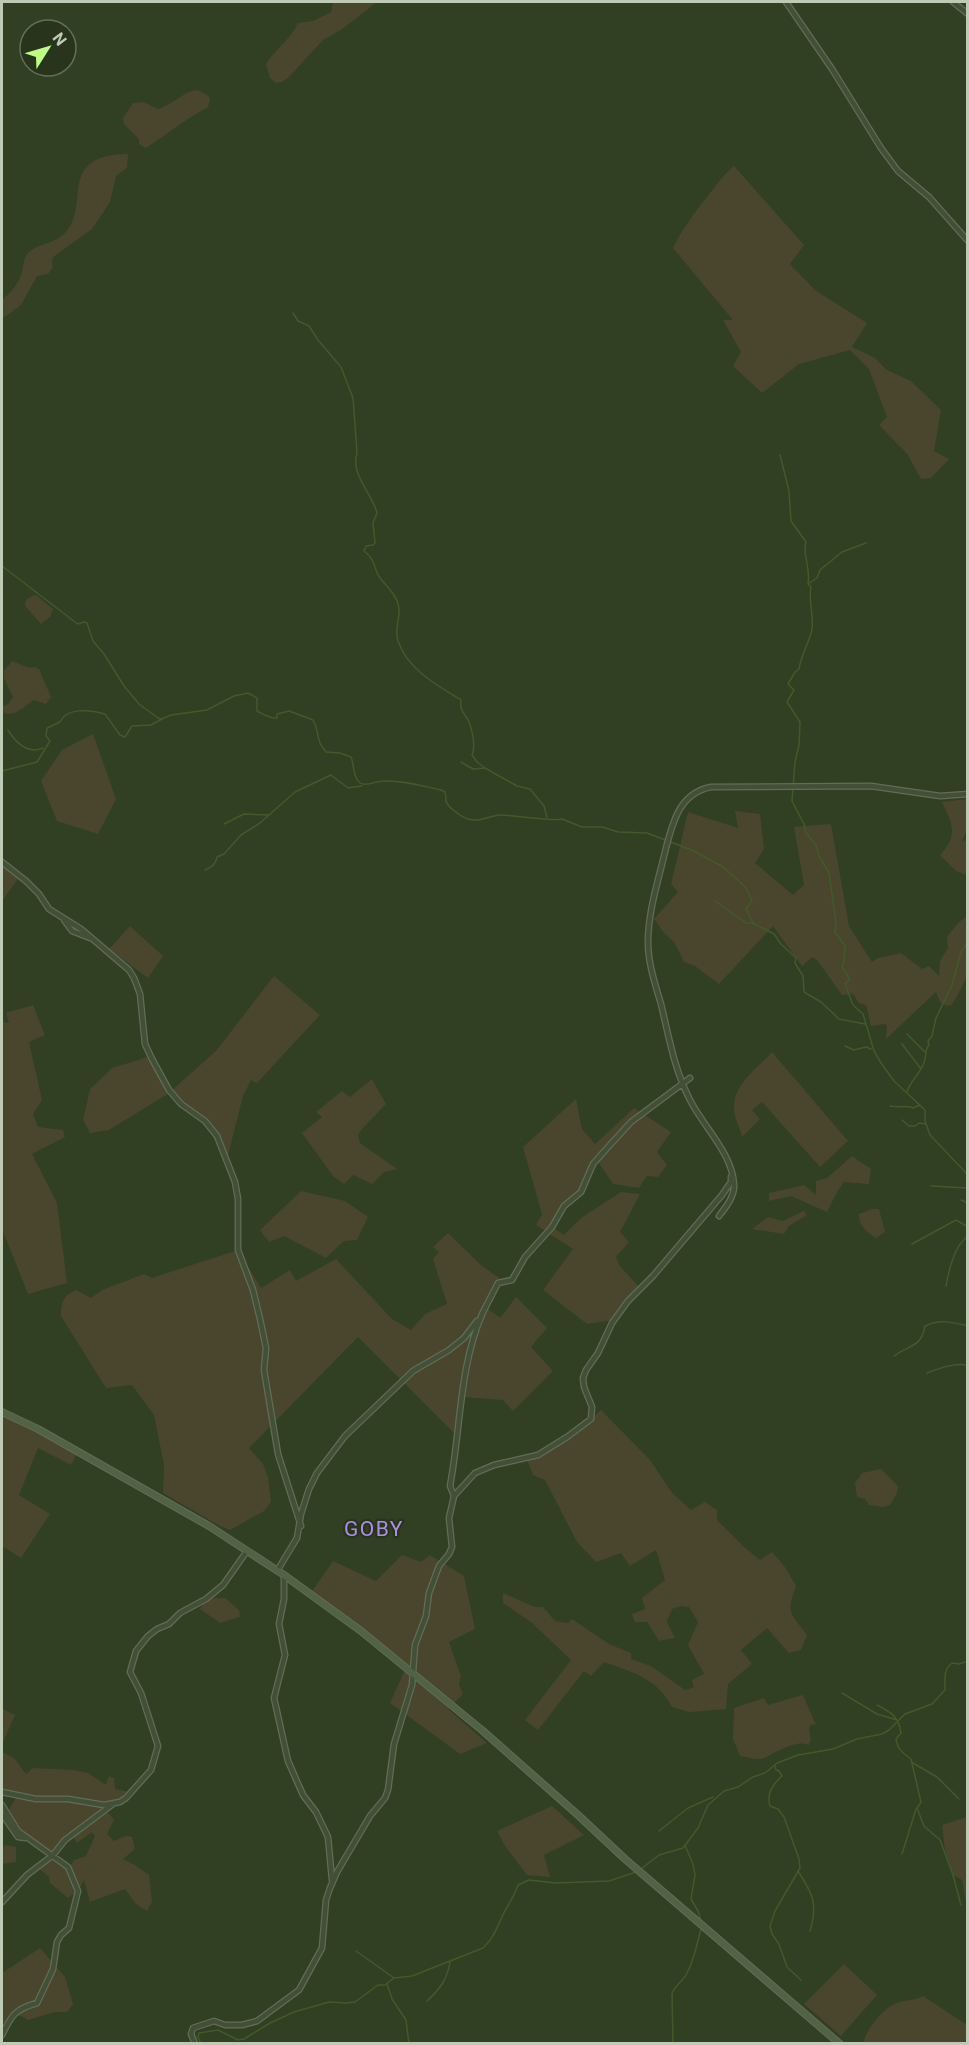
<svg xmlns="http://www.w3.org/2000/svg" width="969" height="2045" viewBox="0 0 969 2045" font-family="Roboto,sans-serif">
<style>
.green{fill:#4a462d;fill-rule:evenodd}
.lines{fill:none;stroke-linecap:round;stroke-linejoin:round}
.stream{stroke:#425a2b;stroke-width:1.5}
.street-casing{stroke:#616d55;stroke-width:7}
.secondary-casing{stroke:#616d55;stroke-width:8}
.street{stroke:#434f37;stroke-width:4.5}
.secondary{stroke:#526245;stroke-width:6}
.labels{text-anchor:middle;stroke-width:4.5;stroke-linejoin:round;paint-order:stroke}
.quarter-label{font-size:21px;letter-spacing:1.5px;fill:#ac8ee5;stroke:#28341c}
</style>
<rect width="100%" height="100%" fill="#313f23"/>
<!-- green -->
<path class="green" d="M333,2H377L341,30L323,40L289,77L282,82L276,83L270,78L266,64C276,48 290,40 298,23L313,21L331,12Z
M198,90L207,95L210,99L208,107C186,119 167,134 146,148L139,144V139L124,124L123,118L133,103L143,102L158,109C173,105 183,91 198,90Z
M128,154L127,168L116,176L110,202L92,229L53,257L52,261L53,267L48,274L37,276L21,305L2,319V300C10,293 17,286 21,275C24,267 22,260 28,253C40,241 58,246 70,226C77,214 76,204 78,190C81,160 101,155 128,154Z
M734,166L804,245L790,264L815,290L867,323L852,347L875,358L887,370L911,381L941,410L934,451L949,459L931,478L921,479L908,455L879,425L887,417L869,369L850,350L799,364L762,393L733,366L741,352L723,320H733L673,248C684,225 699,207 714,188C721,179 725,173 734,166Z
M36,595L53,609L50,617L41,624L25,606C25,598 29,597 36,595Z
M12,661L29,668L35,667L39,669L51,697L46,704L34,700C24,706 16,717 4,713L2,707L8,704L13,697L4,678V671Z
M93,734L116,799L98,834L57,821L41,781L62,750Z
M967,799V830L962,841L967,840V875L956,871L940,855C959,836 952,823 942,802Z
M735,811L760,814L764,849L755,863L793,895L804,885L794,827L831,824L849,926L872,962L878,958L901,953L922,969L929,966L939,976L940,961L948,948L947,937L958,923L967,916V977L952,1005L947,1006L940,1002L936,992L886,1039L887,1027L885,1024L871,1026L866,1005L859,1003L853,994L842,995L817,960L812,957L802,966L773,926L719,984L695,966L684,962L674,942L664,933L654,919L678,892L671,884L688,812L738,828Z
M2,862L20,876L2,901Z
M130,926L163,956L148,978L109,949Z
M274,976L320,1015L257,1083L251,1080L243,1096L227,1159L212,1128L192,1114L171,1092L109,1130L90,1133L83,1120L90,1089L112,1068L151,1056L171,1091L216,1051Z
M33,1005L45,1035L29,1042L42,1100L33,1114L38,1127L63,1130L65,1137L32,1154L57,1203L67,1283L28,1294L2,1229V1021L6,1023L9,1022L6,1013Z
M772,1052L848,1141L820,1167L762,1102L752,1110L760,1119L742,1137C740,1128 734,1118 734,1109C733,1084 757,1069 772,1052Z
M372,1079L386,1104L361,1130L358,1135L360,1143L397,1169L384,1172L372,1184L353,1175L344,1184L333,1176L302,1133L322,1117L316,1112L342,1091L350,1097Z
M576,1099L582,1129L595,1144L634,1108L671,1132L657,1152L667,1165L658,1177L647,1176L639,1188L613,1184L597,1160L581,1192L570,1200L552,1227L564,1235L581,1218L621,1192L640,1194L620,1232L629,1242L616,1257L619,1265L641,1289L614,1320L587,1324L543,1290L573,1249L536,1225L542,1214L523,1147Z
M852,1156L871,1169L869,1184L844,1182C836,1192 833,1201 827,1212L791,1196L769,1201V1193L804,1185L816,1195V1181L827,1178Z
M301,1191L345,1201L368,1217L357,1240L344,1241L326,1258L284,1236L269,1242L260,1230Z
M872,1209H879L885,1232L876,1238C867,1232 858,1225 859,1214Z
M804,1211L807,1215L789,1226L784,1234L752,1229L768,1217L783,1221Z
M448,1233L482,1266L505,1282L498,1284L486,1307L500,1318L516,1297L547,1328L531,1347L553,1371L513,1411L503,1400L462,1397L456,1435L358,1337L249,1448L263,1464L268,1477L271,1502L264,1511L230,1530L220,1526L163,1493L164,1465L154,1415L132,1385L106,1388L61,1316C61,1302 63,1296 76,1290L91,1298L102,1290L144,1274L152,1278L238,1250L261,1288L290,1270L296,1281L336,1259L392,1319L411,1330L425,1314L447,1304L433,1259L439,1252L433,1247Z
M601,1410L650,1460L672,1493L691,1510L705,1502L717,1510V1520L743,1546L760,1560L772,1552L785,1567L796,1586C786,1614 790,1612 807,1635L801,1650L789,1653L767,1628L741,1650L752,1664L728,1684L726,1709L689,1712L672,1707C657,1678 632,1672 604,1662L591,1676L584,1671L538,1730L525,1720L571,1660L532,1623L503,1603V1593L535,1607H543L555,1621L568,1623L572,1619L609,1644L631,1653V1659L651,1666L685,1690L694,1687L692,1680L704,1674L688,1645L698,1622L689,1607L681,1606L672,1609L667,1622L675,1638L659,1641L647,1622H635L632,1614L645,1609L642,1598L665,1580L656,1550L630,1566L621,1553L596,1562L577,1542L545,1480L533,1475L526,1457C554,1451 580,1428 601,1410Z
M2,1412L78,1451L71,1465L38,1448L19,1495L50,1514L21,1558L2,1546Z
M881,1469L898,1486L897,1493L890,1505L884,1507L869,1505L865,1499L857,1497L855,1483L862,1473Z
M402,1555L421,1562L430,1555L464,1576L475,1629L449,1642L461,1676L459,1685L463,1694L448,1709L487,1743L460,1754L390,1703L406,1667L310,1594L333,1561L376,1581Z
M215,1598H225L239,1610L240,1617L220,1623L200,1609L206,1599Z
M803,1695L816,1725L812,1724L809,1728L811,1741L808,1745C795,1739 776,1753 764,1758C757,1761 747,1757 740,1756L733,1739L734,1708L764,1698L768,1705Z
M2,1709L15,1715L2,1744Z
M2,1752L14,1758L26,1774L33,1768L74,1770L88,1773L106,1785L109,1776L114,1778L115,1789L130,1792L123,1804L120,1802L106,1810L114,1820L107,1834L114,1841L126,1836L132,1837L135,1849L123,1859L135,1865L149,1875L152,1902L147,1911L135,1903L125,1889L90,1902L84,1880L78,1891L68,1898L50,1883L49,1877L37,1867L50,1855L18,1831L7,1813L17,1796L2,1792ZM92,1832L95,1836L86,1856L74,1860L70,1867L55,1854L66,1841L73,1836L77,1843Z
M552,1806L584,1835L544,1855L550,1877L527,1875L505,1846L497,1831Z
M967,1817H968L967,1908L962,1880L953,1875L945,1850L942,1825Z
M6,1845L16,1847V1862L2,1864V1849Z
M40,1948L65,1977L73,2004L67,2012H55L28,2020L21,2016L13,2015L6,2023L2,2022V1973Z
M844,1964L877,1995L841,2036L804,2004Z
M923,1996L967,2025V2043H863C867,2028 884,2006 900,2002C908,2000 916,2000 923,1996Z"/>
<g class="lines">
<!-- stream -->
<path class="stream" d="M293,313L298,321L309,326L318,340L341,367L353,398L357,453C350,474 372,493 377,513L373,523L375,543L373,545L366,546L364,551C377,561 373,569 380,578C387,587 398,596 399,609C400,620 394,630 398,641C408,670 437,685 461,700C459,711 465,713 469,722C472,729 476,748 472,755L477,762L485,768
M780,455L789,491L791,521L806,542C802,556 811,567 808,584L811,587C808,600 814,615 812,629C809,643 801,655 799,669L795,672L788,684L794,690L787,702L800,722L799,745L795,762L792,801L804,824L806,833L816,845L819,856L829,873L836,922L835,932L845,946L844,961L842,966L848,976L849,980L845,984L853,1005L863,1014L874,1051L881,1063L894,1081L925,1110V1121L930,1135L968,1175
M2,566L75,622L78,624L84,622L87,623L93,641L104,654L124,686L139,704L158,718L162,719L171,715L207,710L234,696L248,693L257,698V711C263,714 271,719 277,718V714L289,711L313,720C321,734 314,738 326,752L340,753L351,757C354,764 353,778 360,783C366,787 376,781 383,781C402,780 423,786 441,790L445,792C446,795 446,798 446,801C448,808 462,817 468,819C480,823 490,815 501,815C514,815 556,822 562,819L582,827H602L618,832L647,833L694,851L723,867L739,881L747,889L752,901L746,909L753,923L774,934L781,944L796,958L795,963L803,976L804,992L821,1002L839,1019L865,1024
M808,584L817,578L820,570L842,552L866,543
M8,730C15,742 28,755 43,748
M461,762L473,769L485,768L517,786L530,789L544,806L547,817
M2,771L37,762L50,741L46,736L47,728L60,722C67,707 90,710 105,714L120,735L125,737L132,726L151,725L162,719
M224,824L244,814L268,815
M205,870C212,867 216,864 217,857L224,854L241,835L260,823L295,792L331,775L348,788L362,786
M715,901L746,923H752
M907,1034L925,1052
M902,1044L921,1069
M845,1046L854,1050L866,1047L871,1049
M907,1092C910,1081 920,1074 924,1063C927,1056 924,1051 929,1045L928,1041L932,1036L936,1018L952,985L961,952L968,942
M890,1106C898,1108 906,1105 913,1108L920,1105
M902,1120L909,1126H915L919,1123L925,1124
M931,1186L968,1188
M961,1200L968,1203
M912,1244L956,1220L968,1227
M946,1286C949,1270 954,1246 968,1236
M894,1356C910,1344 921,1348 925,1326C940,1319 952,1322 968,1326
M927,1373C940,1368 953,1363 968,1365
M842,1693L877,1714L897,1720
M877,1705C891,1712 899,1717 901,1733L896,1739C897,1749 904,1754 911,1759L921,1802L917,1808L924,1826L940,1840L953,1875L961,1905
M913,1763L937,1777L959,1799
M775,1766L776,1770L779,1771L782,1776C774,1783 766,1794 770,1806L778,1809L784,1817L799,1859L800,1868L775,1911L770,1926L772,1934L779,1944L787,1967L801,1980
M659,1831L688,1808L713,1797
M685,1845L693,1864L695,1875L691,1899L698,1911L701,1921
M902,1854L916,1809
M641,1869L659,1855L683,1848L698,1828L708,1805L724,1791L738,1787L753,1777L765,1773L777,1763L798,1755L833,1749L857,1739L882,1734L889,1730L905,1714L932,1704L945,1690C945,1679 943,1670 952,1663L959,1664L968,1661
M798,1871C813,1894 818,1904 810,1931
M356,1951L394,1978
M387,1984L392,1999L406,2020L409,2044
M427,2001C440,1989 447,1980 450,1962
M201,2044L198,2037L199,2033L218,2030L238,2040L244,2039L270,2023L294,2012L329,2002L346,2003L355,2002L378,1985H385L394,1978L412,1976L483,1948C495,1937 498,1924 505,1911C510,1902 515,1894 518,1885L529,1880L556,1883L609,1881L636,1872
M673,2044L672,1994C675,1985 682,1982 686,1975C694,1961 697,1944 701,1929"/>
<!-- street casing -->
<g class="street-casing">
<path id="street" d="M786,2L832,69L881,148L898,171L929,197L968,241
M953,2L968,14
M2,862L26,881L39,894L49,909L81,929L129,970L134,978L140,994L145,1044L152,1059L169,1090L181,1104L205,1121L217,1136L235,1182L238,1199V1250L253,1290L260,1319L266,1348L264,1370L278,1454L301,1526
M64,920L72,931L90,938
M719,1216C726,1207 735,1196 734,1184C732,1153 703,1126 690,1100C674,1069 669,1037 661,1004C655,984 648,963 648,942C648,911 659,878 666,848C673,821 680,793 711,787L871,786L940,796L968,794
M482,1314L498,1283L512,1280L525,1257L552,1227L564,1206L581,1192L593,1164L609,1146L631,1122L690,1078
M454,1496L475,1473L494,1465L538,1455L567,1437L591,1419L592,1407L584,1387L583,1378L586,1370L598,1353L612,1323L628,1301L653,1276L722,1195L731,1182V1177
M277,1571L297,1538L301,1514L309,1489L317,1473L345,1436L413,1371L449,1350L464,1338L477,1321
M284,1575V1599L279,1624L285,1655L274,1698L288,1761L303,1795L316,1812L328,1837L332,1880
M2,1792L36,1799H68L104,1805L120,1802L126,1798L151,1770L158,1746L141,1693L130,1672L136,1651L148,1636L157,1629L169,1624L180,1613L206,1599L223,1585L247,1551
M2,1805L18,1831L68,1867L78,1891L69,1928L61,1935L57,1942L53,1969L37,2003C15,2009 11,2016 2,2035
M2,1814L18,1837L26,1838
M2,1902L27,1875L53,1855L65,1840L113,1804
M195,2044L191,2034L193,2028L214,2021L225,2025H242L257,2021L299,1990L322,1948L326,1900L330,1888L337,1872L370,1816L385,1798L388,1790L394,1744L412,1685L415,1645L426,1616L429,1593L439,1566L449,1554L452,1547L449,1518L454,1496L450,1486C461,1428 459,1366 483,1312"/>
</g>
<!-- secondary casing -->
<g class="secondary-casing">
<path id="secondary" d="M2,1412L38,1429L209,1526L284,1575L361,1631L483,1731L578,1815L625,1859L840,2044"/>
</g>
<!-- street -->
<use href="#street" class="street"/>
<!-- secondary -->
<use href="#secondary" class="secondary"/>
</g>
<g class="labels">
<!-- quarter labels -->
<g class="quarter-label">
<text x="374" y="1536">GOBY</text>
</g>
</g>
<!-- border -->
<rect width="969" height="2045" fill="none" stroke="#becab3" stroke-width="6"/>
<!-- north arrow -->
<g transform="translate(48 48) rotate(53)"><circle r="28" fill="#28341c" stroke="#647058" stroke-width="1.5"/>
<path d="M0-4.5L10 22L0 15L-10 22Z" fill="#bdfd84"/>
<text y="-9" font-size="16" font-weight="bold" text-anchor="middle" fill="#becab3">N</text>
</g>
</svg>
